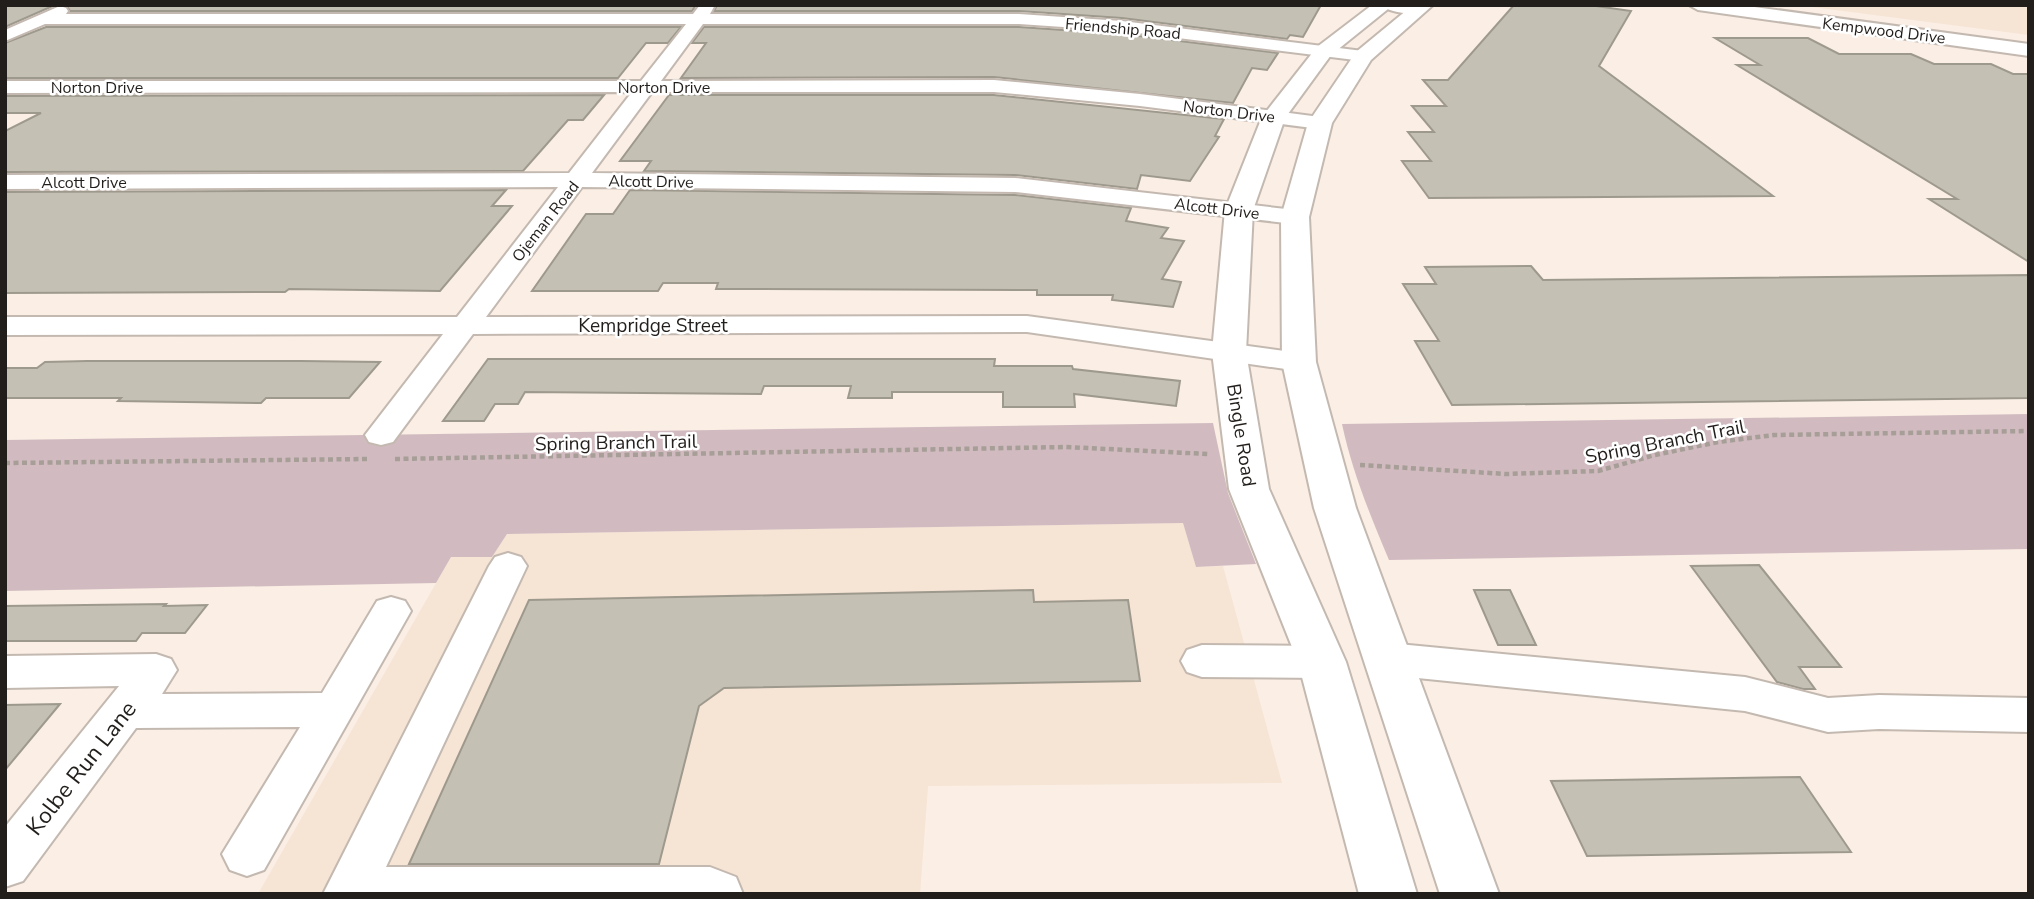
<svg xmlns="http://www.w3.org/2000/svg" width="2034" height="899" viewBox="0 0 2034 899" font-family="'Nunito Sans',sans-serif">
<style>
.built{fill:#f6e4d5}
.green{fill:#d1bbc0}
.building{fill:#c5c0b4;stroke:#9e998d;stroke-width:2}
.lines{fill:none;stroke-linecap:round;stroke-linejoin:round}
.minor-casing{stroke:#c4b9b0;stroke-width:4}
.major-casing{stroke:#c4b9b0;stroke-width:4}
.path{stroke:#a69e97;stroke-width:4.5;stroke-dasharray:5 3.5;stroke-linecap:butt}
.minor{fill:#fff;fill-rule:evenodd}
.major{fill:#fff;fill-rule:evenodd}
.labels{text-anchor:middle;stroke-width:5;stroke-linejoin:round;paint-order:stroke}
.far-street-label{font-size:16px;fill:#221e1b;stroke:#fff}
.street-label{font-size:19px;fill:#221e1b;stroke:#fff}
.near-street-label{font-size:23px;fill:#221e1b;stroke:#fff}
</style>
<rect width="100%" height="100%" fill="#faeee5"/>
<!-- built -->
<path class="built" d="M1797,5H2029V35Z
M1183,523L1196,567L1223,566L1282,783L928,786L920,894H258L451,557H492L507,534Z"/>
<!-- green -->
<path class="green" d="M2029,414V549L1389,560C1370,515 1352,471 1342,424Z
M1213,423L1228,493L1256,564L1196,567L1183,523L507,534L492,557H451L436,583L5,591V440Z"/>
<!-- building -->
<path class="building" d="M5,5H55L5,27Z
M66,5H696L692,11H70Z
M717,5H1321L1303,37L1290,35L1287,39L1122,18L1019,11H714Z
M1514,5H1589L1631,11L1599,66L1773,196L1429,198L1402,161H1431L1408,132H1434L1412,106H1446L1423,80H1448Z
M46,27H681L668,43H646L618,78H5V43Z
M704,27H1019L1122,34L1278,53L1267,70L1252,68L1233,103L994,77L681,78L706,43H692Z
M1715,38H1808L1839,54H1911L1934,64H1991L2013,74H2029V262L1929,199H1957L1737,65H1760Z
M604,95L583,120H568L523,171L5,172V131L41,113H5V96Z
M669,95H994L1224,119L1215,136L1219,137L1190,181L1141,175L1137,189L1015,175L644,171L651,161H620Z
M506,190L492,206H512L440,291L289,289L285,292L5,293V192Z
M630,190L1015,195L1131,208L1126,221L1168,228L1161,238L1184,241L1162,279L1181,282L1173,307L1112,300L1113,295H1037V290L744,289H716L718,283H663L658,291H532L586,214H613Z
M1531,266L1543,280L2029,275V398L1452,405L1415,341H1439L1403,284H1436L1425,267Z
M488,359H995L994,366H1072L1073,369L1180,381L1176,406L1074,394L1075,407H1003V392H892V398H848L851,386H764L761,394L525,392L518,404H495L484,421H443Z
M87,361H301L380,362L349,398H266L261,403L118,401L121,398H5V368H37L45,362Z
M1759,565L1841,667H1799L1815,689H1803L1777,682L1691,566Z
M1033,590L1034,602L1128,600L1140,681L724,688L699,706L659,864H409L529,600Z
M1474,590H1510L1536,645H1498Z
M166,604L164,606L207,605L185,633H142L136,641H5V606Z
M60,704L5,770V705Z
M1800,777L1851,852L1587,856L1551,781Z"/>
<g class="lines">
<!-- minor casing -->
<g class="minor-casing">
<path id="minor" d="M700,5H715L710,14H1019L1122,21L1363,51L1372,56L1363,61L1122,31L1019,24H703L661,81L994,80L1140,94L1320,117L1327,119L1330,123L1327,127L1320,129L1140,106L994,92H652L592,173L1015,178L1295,210L1304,212L1307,217L1304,222L1295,224L1015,192L582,187L486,317L1027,316L1299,353L1310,356L1314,362L1310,368L1299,371L1027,332L473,334L393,442L381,445L369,442L365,435L443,334L5,335V317H457L558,187L5,189V175L569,173L632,92L5,93V81H641L686,24H45L5,41V30L60,6L66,8L68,11L66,14H693Z
M1380,5H1423L1427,9C1418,17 1390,13 1380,5Z
M508,553L521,557L527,566L386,867H710L736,877L743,894H323L489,566L495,557Z
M391,597L405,601L411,611L264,870L247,876L230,870L222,854L300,727L136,728L23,881L5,887V827L119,686L5,688V656L156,654L171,659L177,670L162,694L322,693L377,601Z
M1388,643L1745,677L1828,698L1879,695L2029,698V732L1879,729L1828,732L1745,711L1388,675L1373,670L1367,659L1373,648Z
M1202,645L1322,646L1337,651L1343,662L1337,673L1322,678L1202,677L1187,672L1181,661L1187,650Z"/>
</g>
<!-- major casing -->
<g class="major-casing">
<path id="major" d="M1372,5H1393L1331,55L1285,118L1253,210L1246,352L1269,489L1346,662L1417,894H1359L1298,662L1229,489L1212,352L1225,210L1262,117L1317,47Z
M1413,5H1433L1371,60L1332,123L1309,217L1316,362L1356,508L1499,894H1440L1314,508L1282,362L1281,217L1308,123L1356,52Z
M1689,5H1740L2029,44V56L1698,10Z"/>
</g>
<!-- path -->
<path class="path" d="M395,459L1066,447L1208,454
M5,463L368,459
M1360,465L1506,474L1598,471L1655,455L1718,442L1774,435L2029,431"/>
<!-- minor -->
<use href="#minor" class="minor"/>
<!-- major -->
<use href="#major" class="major"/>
</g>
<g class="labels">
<!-- far-street labels -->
<g class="far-street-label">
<text transform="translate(1123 28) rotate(5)" y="6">Friendship Road</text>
<text transform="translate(1884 30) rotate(7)" y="6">Kempwood Drive</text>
<text x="97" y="93">Norton Drive</text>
<text x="664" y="93">Norton Drive</text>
<text transform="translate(1229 111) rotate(7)" y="6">Norton Drive</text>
<text transform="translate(651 181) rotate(1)" y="6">Alcott Drive</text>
<text x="84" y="188">Alcott Drive</text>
<text transform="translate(1217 208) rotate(7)" y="6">Alcott Drive</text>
<text transform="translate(545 221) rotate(-52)" y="6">Ojeman Road</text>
</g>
<!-- street labels -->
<g class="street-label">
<text x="653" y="332">Kempridge Street</text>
<text transform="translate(1242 435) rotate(81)" y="7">Bingle Road</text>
<text transform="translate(1665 441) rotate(-11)" y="7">Spring Branch Trail</text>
<text transform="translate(616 442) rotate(-1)" y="7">Spring Branch Trail</text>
</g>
<!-- near-street labels -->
<g class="near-street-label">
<text transform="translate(81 768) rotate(-52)" y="8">Kolbe Run Lane</text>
</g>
</g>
<!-- border -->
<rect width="2034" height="899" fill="none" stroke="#221e1b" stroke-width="14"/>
</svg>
